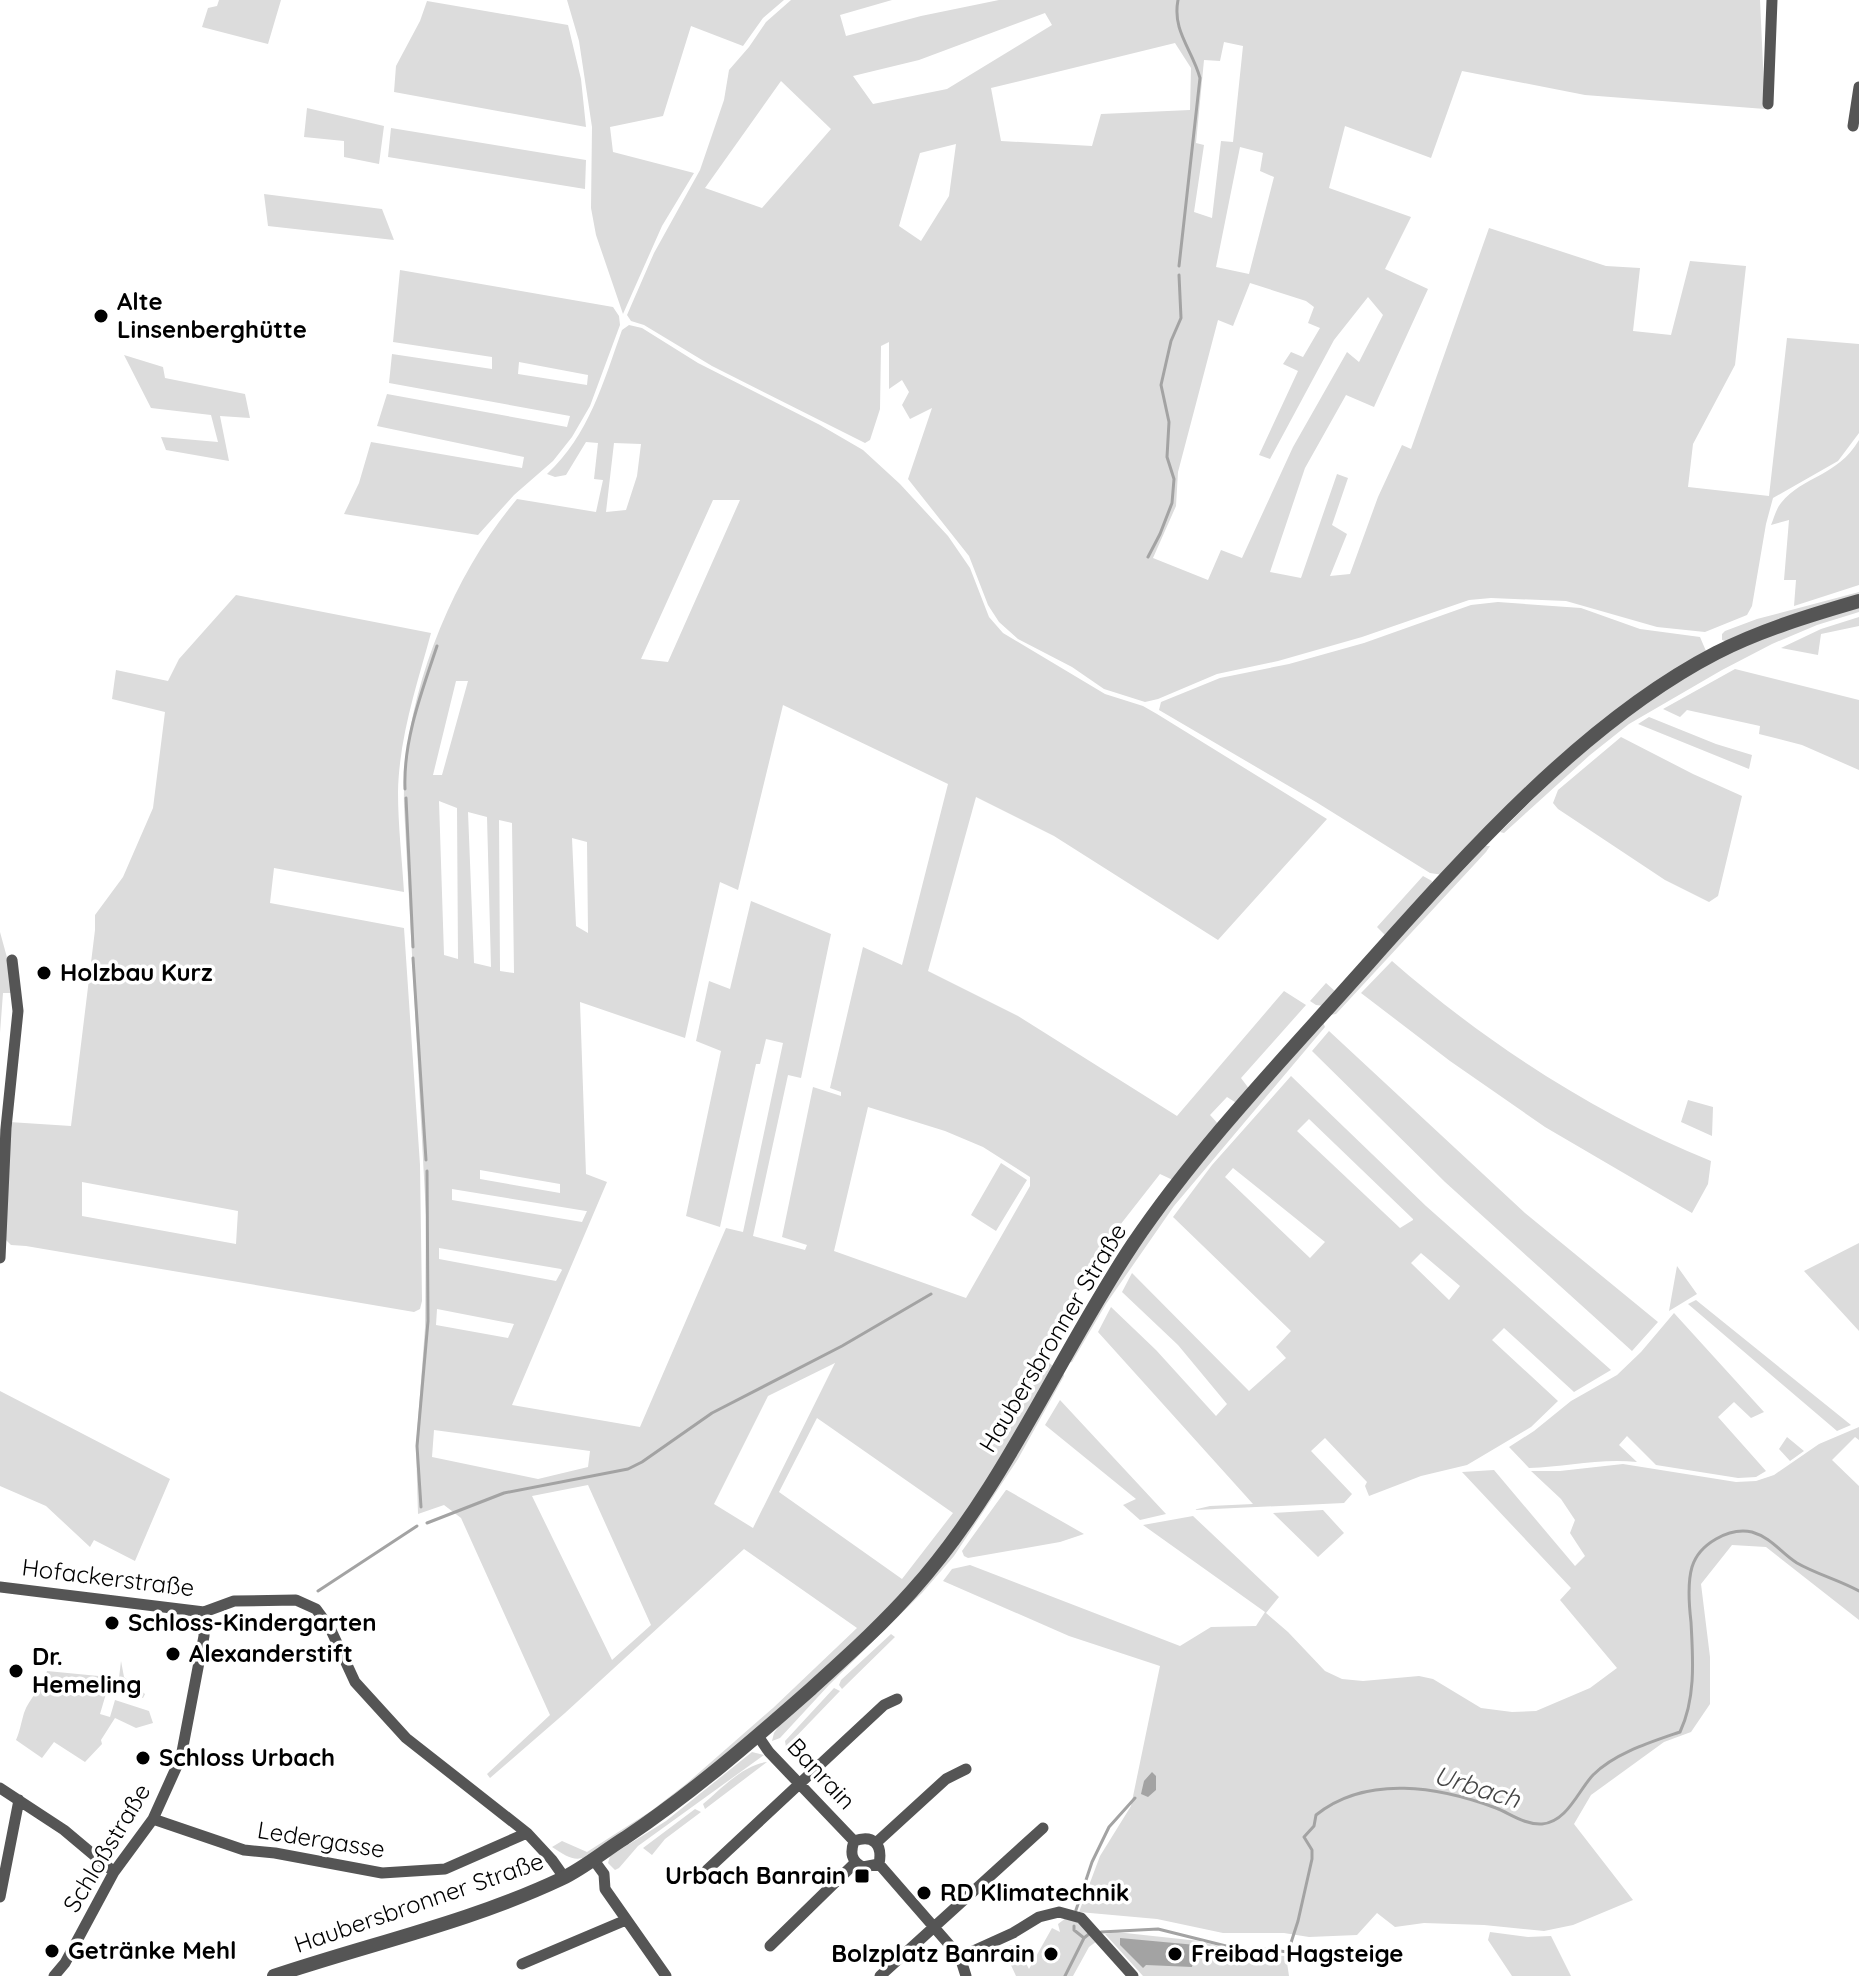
<svg xmlns="http://www.w3.org/2000/svg" width="1859" height="1976" viewBox="0 0 1859 1976" font-family="Quicksand,sans-serif">
<style>
.green{fill:#dcdcdc;fill-rule:evenodd}
.water{fill:#a3a3a3}
.lines{fill:none;stroke-linecap:round;stroke-linejoin:round}
.stream{stroke:#a3a3a3;stroke-width:3}
.minor{stroke:#555;stroke-width:11}
.tertiary{stroke:#555;stroke-width:14}
.poi-dot{fill:#000;stroke:#fff;stroke-width:3}
.labels{text-anchor:middle;stroke-width:7;stroke-linejoin:round;paint-order:stroke}
.poi-label{font-size:24px;font-weight:bold;fill:#000;stroke:#fff;text-anchor:start}
.street-label{font-size:24px;fill:#000;stroke:#fff}
.water-label{font-size:26px;font-style:italic;fill:#444;stroke:#fff}
</style>
<rect width="100%" height="100%" fill="#fff"/>
<!-- green -->
<path class="green" d="M219,0H281L268,44L202,27L208,8L217,6Z
M567,0H784L763,18L743,46L691,26L663,116L610,127L613,152L694,173L662,226L623,314L596,235L591,208L592,127L579,41Z
M791,0H892L840,15L846,36L921,16L999,0H1760L1765,109L1585,95L1462,71L1431,158L1345,126L1329,188L1411,217L1385,269L1428,289L1374,407L1346,395L1305,468L1270,572L1301,578L1337,474L1348,478L1332,525L1347,534L1330,576L1350,574L1378,497L1402,445L1411,449L1489,228L1606,266L1640,268L1633,331L1671,335L1690,261L1746,266L1735,365L1693,444L1688,487L1769,496L1787,338L1859,344V433L1838,461L1773,498L1766,524L1752,606L1747,615L1705,632L1657,627L1566,601L1491,598L1469,600L1362,637L1278,661L1217,674L1158,699L1145,702L1104,689L1072,667L1018,639L999,622L988,605L969,556L908,479L932,408L910,419L902,405L909,392L902,380L889,389V342L881,346L880,409L870,440L865,443L712,366L644,325L631,321L627,315L654,253L700,170L724,100L729,70L749,47L766,22ZM1045,13L1052,25L947,89L873,104L853,76L919,60ZM1224,42L1243,46L1233,142L1221,141L1212,218L1194,212L1204,145L1196,143L1204,60L1220,61ZM1175,43L1191,68L1190,110L1101,114L1092,146L1001,141L991,88ZM781,81L831,129L762,208L705,188ZM956,144L949,196L921,241L899,226L920,153ZM1240,147L1263,153L1260,171L1274,177L1249,274L1216,267ZM1250,283L1306,301L1314,307L1308,323L1320,328L1303,357L1291,352L1283,364L1298,371L1259,455L1270,459L1334,340L1368,297L1383,315L1359,362L1347,352L1293,447L1242,558L1221,550L1208,580L1153,558L1176,506L1178,472L1218,320L1233,326Z
M427,1L568,25L581,79L586,127L394,92L396,66L420,21Z
M307,108L384,126L379,164L344,157V141L304,137Z
M391,128L586,160L585,189L388,157Z
M264,194L382,209L394,240L268,226Z
M400,270L613,307L619,316L620,325L590,406L572,437L553,461L514,495L478,535L344,514L359,483L371,442L522,468L524,457L377,426L387,394L567,427L570,416L389,383L392,354L492,369V357L393,342ZM519,362L588,375L587,385L518,374Z
M629,325L642,328L698,363L820,425L863,450L900,484L948,536L970,568L989,617L1003,633L1105,694L1143,706L1157,714L1327,819L1218,940L1054,836L976,797L928,971L1018,1016L1177,1116L1284,991L1306,1005L1241,1078L1250,1090L1238,1104L1227,1097L1210,1115L1220,1126L1175,1181L1160,1174L1113,1234L1039,1355L1053,1366L984,1488L945,1543L870,1628L729,1756L594,1854C575,1863 569,1858 552,1847L562,1841L587,1852L651,1811L686,1784L773,1708L857,1628L744,1549L565,1713L490,1778L487,1774L550,1715L461,1518L444,1505L418,1514L416,1447L425,1328L426,1215L404,806C401,702 450,578 517,499L596,512L603,480L594,479L598,443L586,442L566,475L555,477L547,474C589,435 603,383 622,330ZM614,443L641,444L637,476L626,510L606,512ZM713,500H740L668,662L641,659ZM456,681H468L442,775H433ZM783,705L948,784L902,965L863,947L830,1088L841,1092V1096L813,1087L782,1237L807,1245L805,1250L753,1236L788,1075L801,1078L831,934L751,901L730,989L709,981L696,1041L721,1051L686,1216L720,1227L756,1064H760L766,1039L783,1043L743,1232L726,1228L640,1427L512,1405L607,1182L586,1174L580,1002L685,1038L720,882L738,890ZM439,801L457,808L458,959L444,955ZM468,812L487,817L491,967L474,963ZM499,820L512,823L514,973L500,971ZM572,838L587,842L588,933L576,926ZM868,1107L945,1131L983,1147L1030,1177V1186L966,1298L834,1251ZM480,1170L560,1184V1193L480,1179ZM452,1189L586,1211H587L582,1222L452,1200ZM439,1248L561,1269L562,1270L556,1281L439,1259ZM437,1309L514,1324L508,1338L436,1325ZM835,1363L753,1528L714,1504L768,1396ZM817,1418L953,1513L902,1579L779,1492ZM434,1430L590,1451L588,1467L538,1479L432,1457ZM588,1485L651,1625L612,1660L532,1496Z
M124,355L163,367L165,378L245,394L250,418L220,416L229,461L166,450L161,437L218,442L211,415L151,408Z
M1859,440V585L1794,606L1796,580H1784L1789,520L1771,525C1774,518 1776,509 1781,503C1804,475 1837,477 1859,440Z
M1859,592V597L1728,642L1722,640V634L1725,631L1757,619Z
M236,595L431,633C417,685 399,737 398,792C398,825 402,859 404,892L274,868L270,903L404,928L420,1165L422,1301L420,1309L414,1312L26,1246L11,1245L0,1234V1129L9,1122L71,1126L95,930V915L123,877L153,808L165,712L112,699L116,670L168,681L179,659ZM82,1182L238,1211L236,1244L82,1216Z
M1498,602L1581,608L1640,629L1700,637L1706,651L1684,666L1443,875L1430,873L1316,802L1159,710L1161,702L1220,678L1289,664L1364,643L1471,605Z
M1859,607V612L1817,625L1772,644L1722,670L1629,724L1590,755L1504,833L1500,832C1566,766 1636,699 1721,657C1765,635 1811,620 1859,607Z
M1859,617V626L1821,634L1818,655L1781,648L1821,629Z
M1735,669L1859,700V770L1802,745L1759,734L1760,726L1687,710L1680,717L1663,709Z
M1649,717L1716,744L1752,755L1749,769L1638,724Z
M1621,737L1693,774L1742,796L1718,896L1709,902L1665,880L1558,809L1553,803L1558,790Z
M1486,846H1490L1486,852L1336,1014L1330,1015L1413,922Z
M1423,876L1432,881L1431,886L1386,936L1377,927Z
M0,932L14,983V993H3L0,1033Z
M1392,961C1486,1043 1595,1114 1711,1161L1708,1184L1692,1213L1545,1127L1450,1061L1361,993Z
M1326,983L1336,992L1324,1006L1316,1005L1310,1001Z
M1323,1022L1325,1027L1174,1206L1106,1304L1072,1362L1068,1363C1092,1321 1116,1278 1144,1238C1199,1162 1262,1092 1323,1022Z
M1329,1031L1525,1213L1658,1322L1632,1351L1445,1182L1312,1051Z
M1291,1076L1426,1206L1611,1370L1574,1392L1504,1328L1492,1340L1558,1401L1531,1427L1467,1465L1421,1476L1369,1496L1365,1486L1367,1482L1325,1438L1311,1451L1352,1494L1344,1503L1193,1510L1210,1506L1253,1504L1098,1332L1111,1307L1156,1350L1216,1416L1227,1404L1178,1345L1122,1292L1132,1273L1249,1391L1286,1358L1276,1347L1291,1331L1173,1217L1212,1165ZM1309,1119L1413,1219V1220L1400,1228L1297,1131ZM1233,1168L1325,1242L1310,1258L1225,1177ZM1421,1253L1460,1286L1449,1300L1411,1263Z
M1688,1100L1713,1107L1712,1136L1681,1122Z
M1001,1163L1027,1180L996,1231L971,1215Z
M1859,1243V1331L1804,1271Z
M1677,1266L1697,1294L1669,1311Z
M1696,1300L1851,1425L1837,1431L1688,1304Z
M1674,1313L1764,1412L1751,1418L1734,1402L1718,1417L1766,1471L1756,1477L1738,1478L1656,1465L1627,1436L1619,1445L1637,1462C1600,1458 1565,1467 1529,1468L1509,1447L1534,1431L1571,1401L1617,1375L1641,1352Z
M1063,1372L1064,1376L1018,1459L954,1556L922,1593L829,1685L780,1738L772,1741L774,1733L781,1723L916,1592Z
M0,1391L170,1479L135,1561L94,1540L90,1547L46,1506L0,1486Z
M1060,1400L1166,1514L1140,1520L1123,1505L1136,1499L1045,1425Z
M1859,1427V1440L1855,1437L1832,1460L1859,1486V1620L1766,1547L1732,1545L1701,1584L1710,1657V1704L1691,1732L1664,1742L1591,1795L1574,1824L1633,1900L1573,1925L1544,1931L1484,1925L1424,1923L1395,1927L1377,1913L1357,1935L1309,1937L1284,1933H1223L1157,1919L1079,1912L1100,1856L1131,1806L1160,1666L1069,1636L943,1581L952,1569L970,1565L1180,1646L1211,1627L1256,1626L1265,1612L1143,1525L1193,1516L1279,1597L1266,1613L1288,1632L1325,1671L1342,1679L1363,1681L1419,1676L1433,1679L1481,1708L1512,1712L1536,1711L1590,1688L1617,1668L1560,1600L1571,1588L1462,1472L1494,1470L1575,1566L1585,1556L1570,1533L1575,1520L1561,1499L1531,1471H1560L1623,1464L1736,1482L1756,1481L1774,1475L1819,1444Z
M1787,1437L1804,1451L1790,1461L1779,1449Z
M1006,1490H1007L1084,1534L1060,1542L968,1558L964,1556L962,1551Z
M1323,1510L1344,1533L1318,1557L1273,1513Z
M891,1634L895,1637L842,1689L839,1685L841,1680Z
M121,1661L124,1677L145,1694L143,1698L108,1687L100,1714L110,1717L115,1700L149,1711L153,1723L136,1728L115,1718L101,1740L102,1744L85,1762L54,1742L42,1758L16,1740C20,1731 21,1723 24,1713C29,1698 43,1688 47,1671L119,1678Z
M834,1688L840,1691L786,1747L785,1741Z
M752,1752L764,1755L638,1846L619,1868L615,1870L608,1863L610,1856L666,1821Z
M767,1762L705,1809L703,1804C720,1790 744,1764 767,1762Z
M695,1809L701,1812L665,1839L652,1855L643,1848Z
M1066,1918L1077,1921L1097,1941L1089,1947L1073,1976H1016L1003,1948L1011,1945L1018,1948L1029,1969L1052,1928L1060,1932L1058,1924Z
M1116,1932L1199,1941L1222,1947V1954L1286,1956L1289,1976H1143L1105,1934Z
M1490,1932L1528,1937L1551,1936L1571,1976H1512L1488,1940Z"/>
<!-- water -->
<path class="water" d="M1152,1772L1156,1776V1790L1148,1797L1141,1794L1144,1781Z
M1120,1938L1196,1945L1192,1967L1146,1965L1143,1968L1120,1945Z"/>
<g class="lines">
<!-- stream -->
<path class="stream" d="M1178,0C1172,31 1192,49 1200,78L1179,266
M1148,557L1160,534L1172,503L1174,479L1167,457L1169,422L1161,385L1171,341L1181,318L1179,275
M405,789C403,740 422,691 437,646
M406,798L413,947
M413,958L426,1160
M421,1507L417,1446L428,1321L427,1171
M427,1523L504,1493L628,1469L642,1462L712,1413L842,1346L931,1294
M318,1591L417,1526
M1076,1910L1092,1862L1109,1827L1135,1798
M1074,1926V1930L1084,1938
M1101,1932L1158,1929L1242,1950L1265,1949L1288,1952L1298,1921L1312,1859V1850L1304,1837L1314,1826L1316,1815C1367,1774 1440,1787 1496,1808C1511,1814 1525,1825 1542,1824C1567,1822 1578,1791 1593,1775C1615,1753 1651,1742 1680,1732C1696,1698 1693,1659 1691,1622C1689,1605 1687,1584 1692,1567C1699,1544 1729,1527 1752,1532C1772,1538 1780,1552 1797,1563C1816,1574 1839,1580 1859,1591
M1065,1976L1084,1938L1089,1934"/>
<!-- minor -->
<path class="minor" d="M1768,104L1772,0
M1853,126L1859,87
M0,1258L6,1128L18,1011L12,960
M0,1587L204,1612L234,1601L296,1600L316,1609L330,1628L355,1682L406,1738L527,1833L552,1860L564,1877
M758,1736L769,1752L854,1841
M0,1788L64,1830L114,1872
M153,1819L244,1850L275,1853L382,1873L445,1869L527,1833
M854,1841C850,1853 851,1861 863,1867L879,1864
M854,1841C873,1834 883,1844 879,1864
M877,1842L946,1779L966,1769
M593,1859L604,1874L605,1889L666,1976
M879,1864L960,1957L966,1976
M707,1870L884,1705L897,1699
M0,1897L19,1800
M770,1946L855,1863
M960,1957L1013,1933L1039,1917L1059,1912L1081,1918L1133,1976
M522,1964L626,1920
M54,1976L65,1963L114,1872L153,1819L181,1757L204,1636V1612
M880,1976L1043,1828"/>
<!-- tertiary -->
<path class="tertiary" d="M274,1976C369,1944 470,1922 561,1879C584,1868 604,1851 625,1838C692,1793 751,1742 811,1689C846,1657 881,1626 912,1591C1004,1489 1057,1358 1133,1244C1194,1154 1269,1074 1341,994C1448,875 1573,727 1716,653C1761,630 1811,615 1859,601"/>
</g>
<!-- markers -->
<g class="poi-dot">
<circle cx="101" cy="316" r="8"/>
<circle cx="44" cy="973" r="8"/>
<circle cx="112" cy="1623" r="8"/>
<circle cx="173" cy="1654" r="8"/>
<circle cx="16" cy="1671" r="8"/>
<circle cx="143" cy="1758" r="8"/>
<rect x="854" y="1868" width="16" height="16" rx="4"/>
<circle cx="924" cy="1893" r="8"/>
<circle cx="52" cy="1951" r="8"/>
<circle cx="1051" cy="1954" r="8"/>
<circle cx="1175" cy="1954" r="8"/>
</g>
<g class="labels">
<!-- poi labels -->
<g class="poi-label">
<text x="117" y="310">Alte<tspan x="117" dy="28">Linsenberghütte</tspan></text>
<text x="60" y="981">Holzbau Kurz</text>
<text x="128" y="1631">Schloss-Kindergarten</text>
<text x="189" y="1662">Alexanderstift</text>
<text x="32" y="1665">Dr.<tspan x="32" dy="28">Hemeling</tspan></text>
<text x="159" y="1766">Schloss Urbach</text>
<text x="846" y="1884" text-anchor="end">Urbach Banrain</text>
<text x="940" y="1901">RD Klimatechnik</text>
<text x="68" y="1959">Getränke Mehl</text>
<text x="1035" y="1962" text-anchor="end">Bolzplatz Banrain</text>
<text x="1191" y="1962">Freibad Hagsteige</text>
</g>
<!-- street labels -->
<g class="street-label">
<text transform="translate(1053 1338) rotate(-59)" y="8">Haubersbronner Straße</text>
<text transform="translate(108 1578) rotate(7)" y="8">Hofackerstraße</text>
<text transform="translate(821 1774) rotate(47)" y="8">Banrain</text>
<text transform="translate(321 1840) rotate(9)" y="8">Ledergasse</text>
<text transform="translate(107 1848) rotate(-59)" y="8">Schloßstraße</text>
<text transform="translate(419 1903) rotate(-19)" y="8">Haubersbronner Straße</text>
</g>
<!-- water labels -->
<g class="water-label">
<text transform="translate(1477 1787) rotate(17)" y="9">Urbach</text>
</g>
</g>
</svg>
